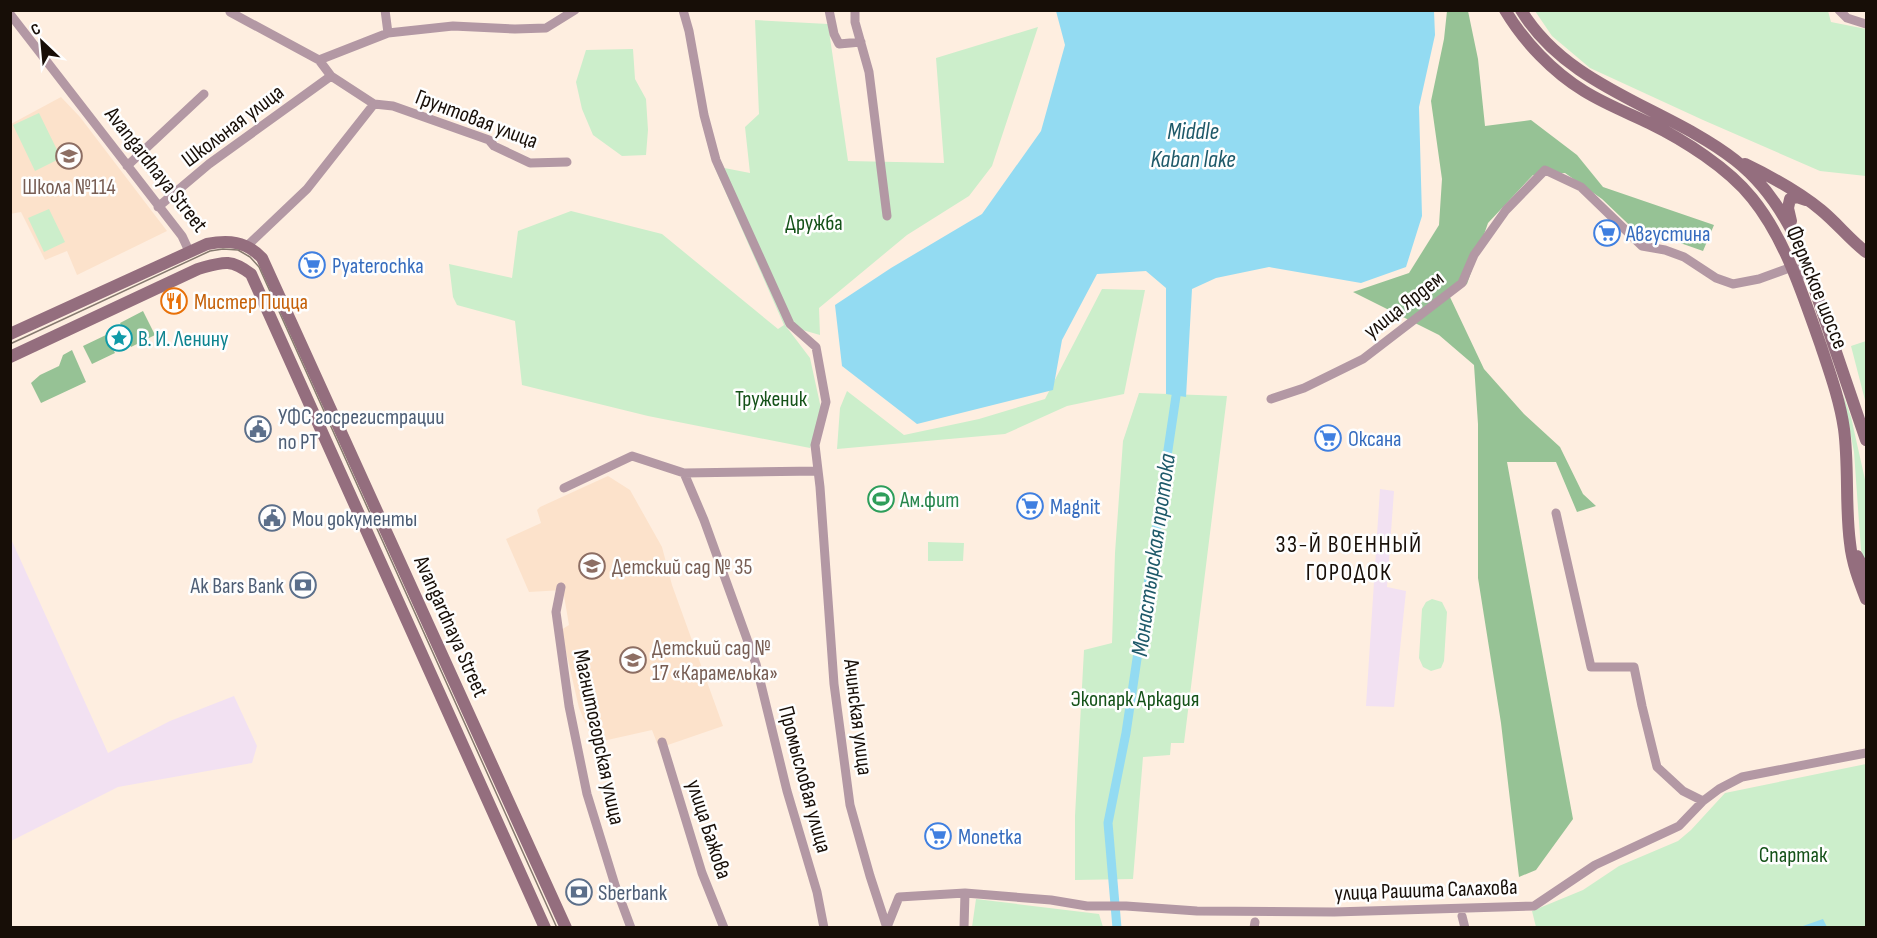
<svg xmlns="http://www.w3.org/2000/svg" width="1877" height="938" viewBox="0 0 1877 938" font-family="'Sofia Sans Condensed',sans-serif">
<style>
.industrial{fill:#f2e1f2}
.built{fill:#fce2cb}
.green{fill:#cceecb}
.forest{fill:#96c295}
.water{fill:#93dbf2}
.lines{fill:none;stroke-linecap:round;stroke-linejoin:round}
.canal{stroke:#93dbf2;stroke-width:9}
.street{stroke:#b398a4;stroke-width:9}
.secondary{stroke:#946e7e;stroke-width:12}
.tram{stroke:#86796f;stroke-width:1.5}
.labels{text-anchor:middle;stroke-width:5;stroke-linejoin:round;paint-order:stroke}
.street-label{font-size:22px;fill:#170e07;stroke:#fefefe}
.education-label{font-size:22px;fill:#785e54;stroke:#fefefe;text-anchor:start}
.park-label{font-size:22px;fill:#155219;stroke:#fefefe}
.shop-label{font-size:22px;fill:#366cbe;stroke:#fefefe;text-anchor:start}
.food-label{font-size:22px;fill:#c56008;stroke:#fefefe;text-anchor:start}
.culture-label{font-size:22px;fill:#0d838f;stroke:#fefefe;text-anchor:start}
.service-label{font-size:22px;fill:#4e5e75;stroke:#fefefe;text-anchor:start}
.leisure-label{font-size:22px;fill:#27864d;stroke:#fefefe;text-anchor:start}
.water-label{font-size:24px;font-style:italic;fill:#1e5969;stroke:#fefefe}
.neighbourhood-label{font-size:24px;letter-spacing:1.5px;fill:#170e07;stroke:#fefefe}
</style>
<rect width="100%" height="100%" fill="#feeee0"/>
<!-- industrial -->
<path class="industrial" d="M1380,489L1394,491L1387,587L1406,591L1394,707L1366,706Z
M11,539L108,753L170,721L234,696L257,746L252,763L118,787L11,841Z"/>
<!-- built -->
<path class="built" d="M61,97L80,117L167,231L77,275L67,251L45,260L21,212L10,214L11,124Z
M608,476L630,490L662,547L672,585L723,726L659,748L652,730L594,743L579,708L561,630L569,625L563,590L529,592L506,539L541,523L537,510L540,507Z"/>
<!-- green -->
<path class="green" d="M1535,11H1828L1831,22L1866,29V176L1820,171L1703,120L1590,68L1552,36Z
M755,20L828,24L848,161L944,163L936,58L1038,27L992,166L969,196L907,235L819,308L820,335L785,325L810,358L822,413L810,448L648,416L522,385L515,321L457,305L453,297L449,264L512,278L518,231L571,211L662,234L778,329L784,325L714,166L750,173L745,127L759,114Z
M633,49L635,79L646,99L648,130L646,155L622,156L593,135L582,109L576,82L586,50Z
M39,113L61,158L35,171L13,125Z
M49,209L65,242L44,252L28,218Z
M1102,289L1145,290L1124,394L1067,406L1005,434L837,449L840,408L847,391L904,435L979,419L1045,399Z
M1866,341V404L1851,346Z
M1139,393L1227,396L1184,743H1171L1170,755L1143,757L1133,879L1075,880V816L1084,650L1112,643L1115,553L1123,441Z
M1843,394L1851,417L1866,484V568L1861,550L1854,452Z
M928,542L964,543L963,561H928Z
M1432,599L1442,602L1447,612L1444,661L1441,668L1431,671L1423,667L1419,658L1422,609L1426,602Z
M1866,764V927H1536L1532,911L1583,890L1619,866L1678,841L1691,830L1725,793Z
M976,899L1099,914L1103,927H972Z"/>
<!-- forest -->
<path class="forest" d="M1447,11H1468L1478,59L1485,126L1531,120L1577,155L1603,187L1714,225L1703,251L1669,239L1645,240L1602,199L1565,173L1533,175L1488,223L1467,284L1449,295L1484,369L1524,414L1560,447L1583,494L1596,506L1577,512L1556,462H1507L1573,819L1536,870L1519,877L1501,723L1478,578V424L1474,365L1439,335L1353,292L1409,273L1439,225L1442,179L1431,101L1444,39Z
M143,311L155,335L131,347L120,323Z
M106,335L115,353L92,364L83,346Z
M72,350L86,382L41,403L31,383L40,375L59,366L63,355Z"/>
<!-- water -->
<path class="water" d="M1056,11H1434L1435,35L1419,107L1422,216L1406,267L1361,283L1269,267L1216,278L1192,289L1186,397L1166,394V288L1146,271L1097,274L1062,340L1053,390L917,424L842,366L835,305L891,268L982,214L1041,131L1065,45Z
M1823,919L1827,927H1800Z"/>
<g class="lines">
<!-- canal -->
<path class="canal" d="M1117,928L1108,823L1126,733L1176,396"/>
<!-- street -->
<path class="street" d="M385,10L388,33
M683,10L689,31L704,115L716,160L790,324L816,347L826,402L815,445L820,487L834,684L850,805L870,876L887,928
M829,10L834,34L839,44L861,42
M855,10V22L869,72L887,216
M1839,10L1847,18L1866,24
M230,12L319,60L331,76L374,104L393,106L489,140L494,146L530,163L567,162
M10,14L182,236L189,251
M319,60L388,33L453,26L515,29L546,28L575,10
M127,166L204,94
M158,207L209,164L331,76
M247,246L307,189L374,104
M1271,399L1304,388L1363,359L1462,283L1474,255L1506,210L1545,170L1581,187L1642,246L1665,250L1684,257L1716,278L1733,284L1759,279L1792,267L1799,270L1809,279
M684,473L704,520L756,664L787,791L817,892L824,928
M564,488L632,456L684,473L818,471
M1556,513L1591,667H1634L1642,706L1657,767L1683,791L1703,801
M561,587L556,612L569,706L587,794L615,885L631,928
M662,742L702,873L724,928
M1462,916L1465,928
M887,927L899,897L965,893L1051,900L1087,906H1126L1197,911L1334,912L1534,906L1595,865L1679,826L1703,801L1719,789L1742,777L1866,753
M964,928L965,893
M1254,928L1255,922"/>
<!-- secondary -->
<path class="secondary" d="M1505,10C1524,42 1553,72 1584,91C1605,104 1628,113 1649,123C1684,140 1728,168 1752,198C1786,240 1803,296 1821,346C1830,373 1840,401 1844,429C1849,467 1845,505 1850,543C1852,563 1859,581 1866,599
M1521,10C1569,89 1667,107 1735,160C1767,185 1788,219 1803,255L1866,440
M1745,164C1772,177 1798,191 1821,210C1837,223 1850,240 1866,252
M1791,221L1788,208L1790,199L1797,197L1806,200
M10,334L207,244C228,240 246,241 262,258L566,928
M10,357L198,269C223,262 230,258 251,274L545,928
M1857,556L1866,573"/>
<!-- tram -->
<path class="tram" d="M10,344L210,251L223,249L238,250L250,257L259,267L557,928"/>
</g>
<!-- icons -->
<defs>
<g id="school-ring" transform="scale(1.35)"><circle r="9.5" fill="#fefefe" stroke="#8d6e63" stroke-width="1.5"/><path d="M0-5L7-2L0 1L-7-2ZM-4 1L0 2.5L4 1V4Q0 6-4 4Z" fill="#8d6e63"/></g>
<g id="supermarket-ring" transform="scale(1.35)"><circle r="9.5" fill="#fefefe" stroke="#3f7fe0" stroke-width="1.5"/><path d="M-6-5.5h2.5l.6 2H6L4.5 2H-2.5L-4.4-4H-6ZM-1.5 3.2a1.3 1.3 0 1 0 .1 0ZM3 3.2a1.3 1.3 0 1 0 .1 0Z" fill="#3f7fe0"/></g>
<g id="restaurant-ring" transform="scale(1.35)"><circle r="9.5" fill="#fefefe" stroke="#e8710a" stroke-width="1.5"/><path d="M-5-6h1v4h1v-4h1v4h1v-4h1v5L-1.5 .5V6h-2V.5L-5-1ZM5-6V6H3V1.5H1.5Q1.5-4 5-6Z" fill="#e8710a"/></g>
<g id="sight-ring" transform="scale(1.35)"><circle r="9.5" fill="#fefefe" stroke="#0f9aa8" stroke-width="1.5"/><path d="M0-6L1.8-2.2L6-1.7L2.9 1.2L3.7 5.4L0 3.3L-3.7 5.4L-2.9 1.2L-6-1.7L-1.8-2.2Z" fill="#0f9aa8"/></g>
<g id="civic-ring" transform="scale(1.35)"><circle r="9.5" fill="#fefefe" stroke="#5c6f8a" stroke-width="1.5"/><path d="M-.6-6.5H3V-4.5H.6V-3L4-1V1h2V6H-6V1h2V-1L-.6-3ZM-1.2 2.5V6h2.4V2.5Z" fill="#5c6f8a"/></g>
<g id="stadium-ring" transform="scale(1.35)"><circle r="9.5" fill="#fefefe" stroke="#2e9e5b" stroke-width="1.5"/><path d="M0-5a6.5 5 0 1 0 0 10a6.5 5 0 1 0 0-10ZM-3.5-1.8h7v3.6h-7Z" fill="#2e9e5b"/></g>
<g id="bank-ring" transform="scale(1.35)"><circle r="9.5" fill="#fefefe" stroke="#5c6f8a" stroke-width="1.5"/><path d="M-6-4H6V4H-6ZM0-2.3a2.3 2.3 0 1 0 0 4.6a2.3 2.3 0 1 0 0-4.6Z" fill="#5c6f8a"/></g>
</defs>
<g fill-rule="evenodd">
<use href="#school-ring" x="69" y="156"/>
<use href="#supermarket-ring" x="1607" y="233"/>
<use href="#supermarket-ring" x="312" y="265"/>
<use href="#restaurant-ring" x="174" y="301"/>
<use href="#sight-ring" x="119" y="338"/>
<use href="#civic-ring" x="258" y="429"/>
<use href="#supermarket-ring" x="1328" y="438"/>
<use href="#stadium-ring" x="881" y="499"/>
<use href="#supermarket-ring" x="1030" y="506"/>
<use href="#civic-ring" x="272" y="518"/>
<use href="#school-ring" x="592" y="566"/>
<use href="#bank-ring" x="303" y="585"/>
<use href="#school-ring" x="633" y="660"/>
<use href="#supermarket-ring" x="938" y="836"/>
<use href="#bank-ring" x="579" y="892"/>
</g>
<g class="labels">
<!-- street labels -->
<g class="street-label">
<text transform="translate(477 118) rotate(21)" y="8">Грунтовая улица</text>
<text transform="translate(232 125) rotate(-37)" y="8">Школьная улица</text>
<text transform="translate(157 169) rotate(52)" y="8">Avangardnaya Street</text>
<text transform="translate(1818 287) rotate(68)" y="8">Фермское шоссе</text>
<text transform="translate(1403 304) rotate(-38)" y="8">улица Ярдем</text>
<text transform="translate(452 626) rotate(66)" y="8">Avangardnaya Street</text>
<text transform="translate(859 717) rotate(83)" y="8">Ачинская улица</text>
<text transform="translate(600 737) rotate(78)" y="8">Магнитогорская улица</text>
<text transform="translate(806 779) rotate(75)" y="8">Промысловая улица</text>
<text transform="translate(710 829) rotate(72)" y="8">улица Бажова</text>
<text transform="translate(1426 889) rotate(-2)" y="8">улица Рашита Салахова</text>
</g>
<!-- education labels -->
<g class="education-label">
<text x="69" y="194" text-anchor="middle">Школа №114</text>
<text x="612" y="574">Детский сад № 35</text>
<text x="652" y="655">Детский сад №<tspan x="652" dy="25">17 «Карамелька»</tspan></text>
</g>
<!-- park labels -->
<g class="park-label">
<text x="814" y="230">Дружба</text>
<text x="771" y="406">Труженик</text>
<text x="1135" y="706">Экопарк Аркадия</text>
<text x="1793" y="862">Спартак</text>
</g>
<!-- shop labels -->
<g class="shop-label">
<text x="1626" y="241">Августина</text>
<text x="332" y="273">Pyaterochka</text>
<text x="1348" y="446">Оксана</text>
<text x="1050" y="514">Magnit</text>
<text x="958" y="844">Monetka</text>
</g>
<!-- food labels -->
<g class="food-label">
<text x="194" y="309">Мистер Пицца</text>
</g>
<!-- culture labels -->
<g class="culture-label">
<text x="138" y="346">В. И. Ленину</text>
</g>
<!-- service labels -->
<g class="service-label">
<text x="278" y="424">УФС госрегистрации<tspan x="278" dy="25">по РТ</tspan></text>
<text x="292" y="526">Мои документы</text>
<text x="284" y="593" text-anchor="end">Ak Bars Bank</text>
<text x="598" y="900">Sberbank</text>
</g>
<!-- leisure labels -->
<g class="leisure-label">
<text x="900" y="507">Ам.фит</text>
</g>
<!-- water labels -->
<g class="water-label">
<text x="1193" y="139">Middle<tspan x="1193" dy="28">Kaban lake</tspan></text>
<text transform="translate(1153 555) rotate(-82)" y="8">Монастырская протока</text>
</g>
<!-- neighbourhood labels -->
<g class="neighbourhood-label">
<text x="1349" y="552">33-Й ВОЕННЫЙ<tspan x="1349" dy="28">ГОРОДОК</tspan></text>
</g>
</g>
<!-- border -->
<rect width="1877" height="938" fill="none" stroke="#170e07" stroke-width="24"/>
<!-- north arrow -->
<g transform="translate(42 42) rotate(334)" stroke="#fefefe" stroke-width="4.5" paint-order="stroke">
<path d="M0-4.5L10 22L0 15L-10 22Z" fill="#170e07"/>
<text y="-9" font-size="16" font-weight="bold" text-anchor="middle" fill="#170e07">С</text>
</g>
</svg>
